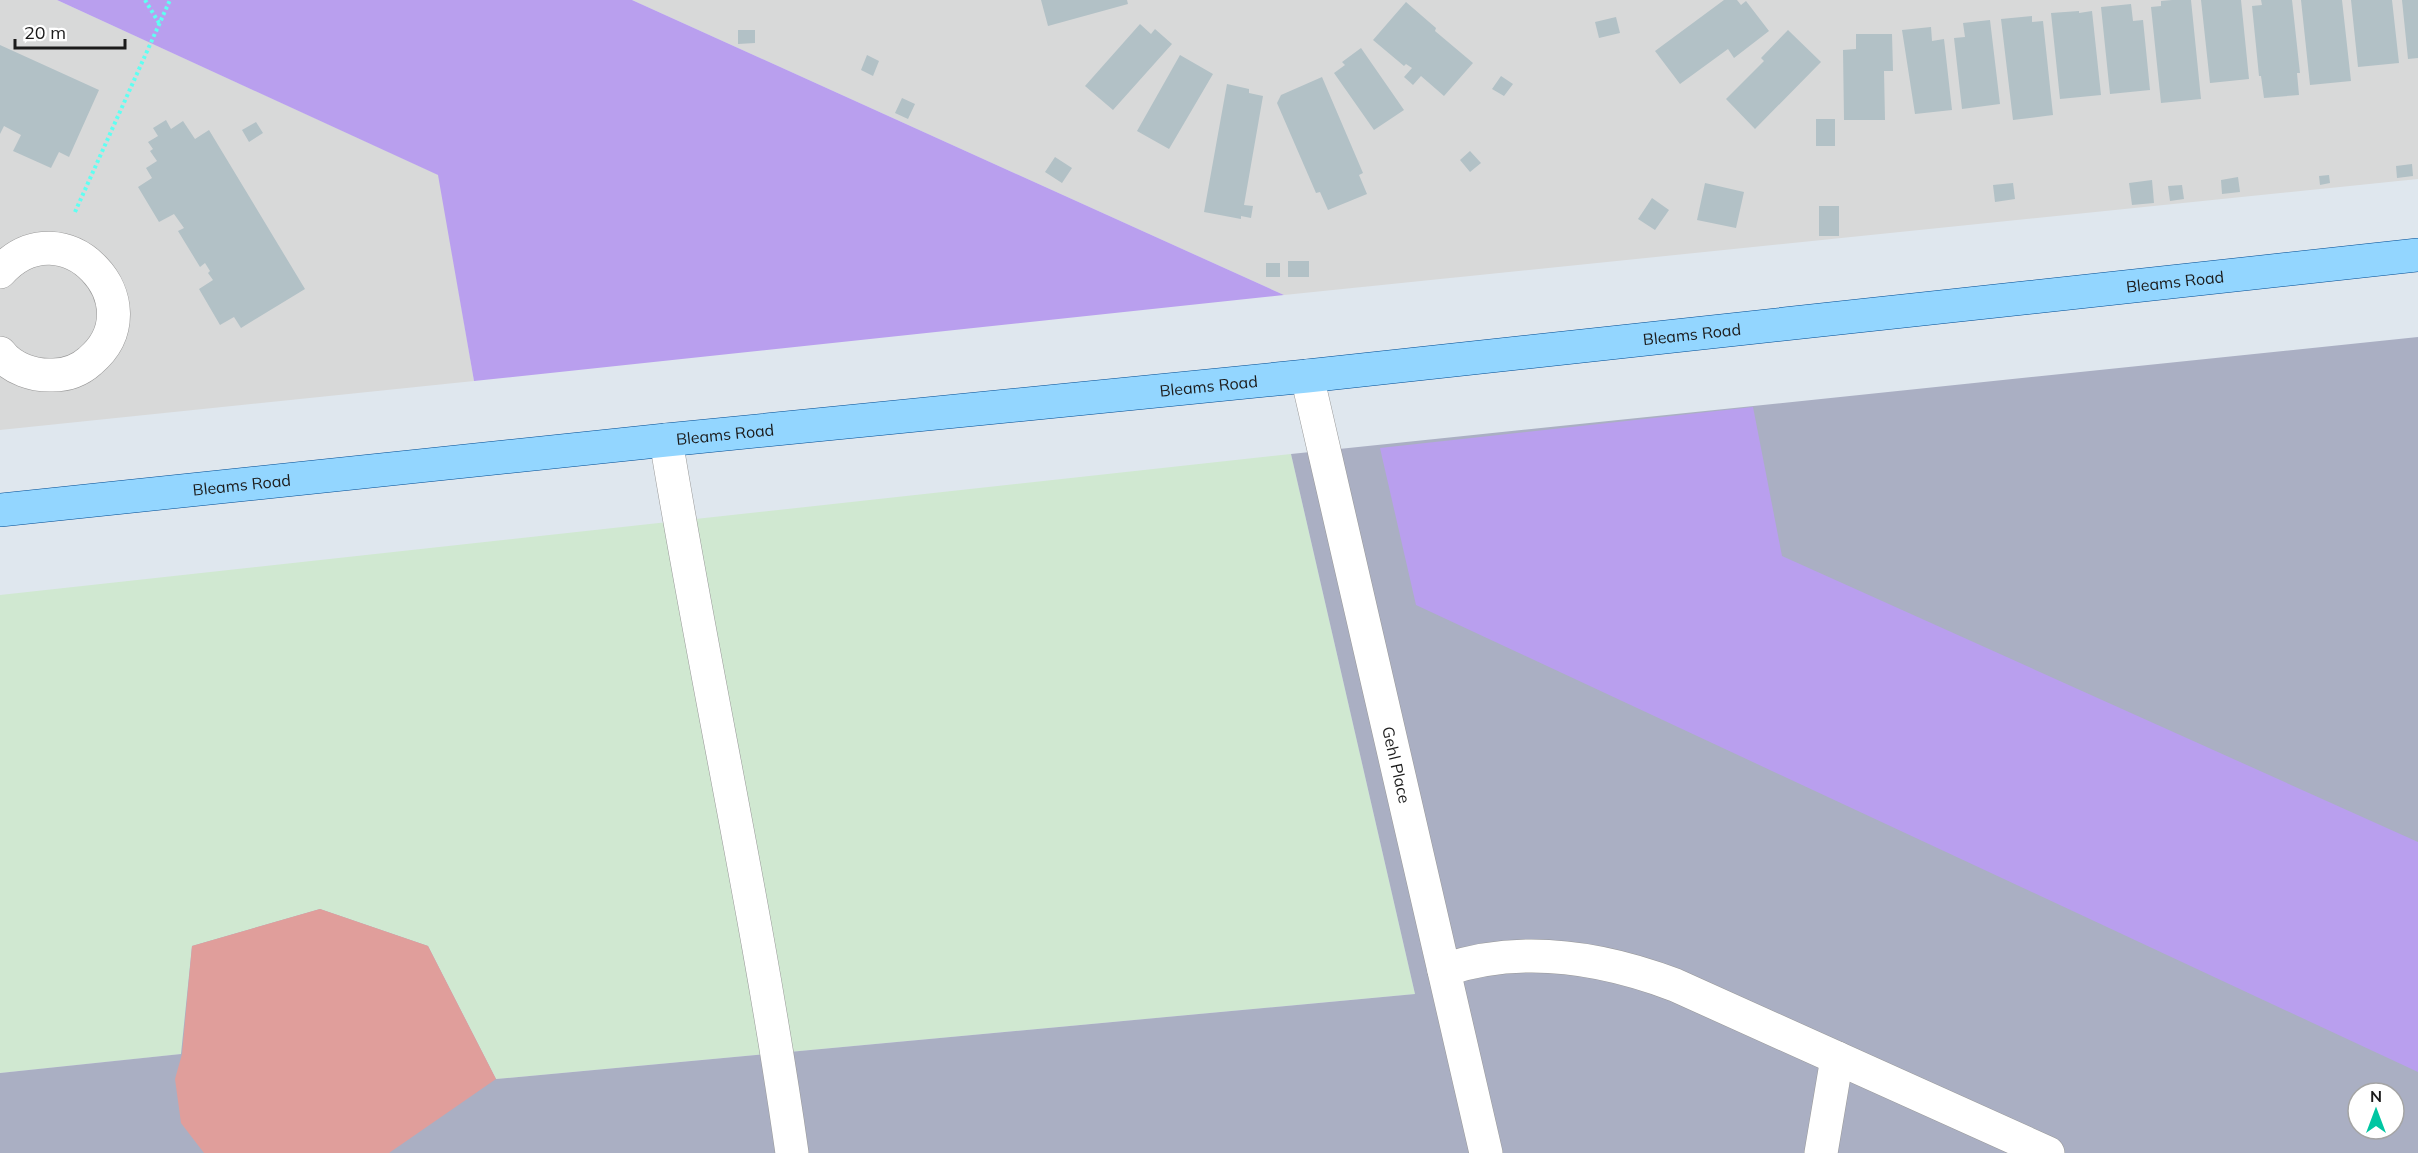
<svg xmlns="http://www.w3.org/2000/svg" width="2418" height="1153" viewBox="0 0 2418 1153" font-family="Mulish,sans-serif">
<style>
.residential{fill:#d8d9d9}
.industrial{fill:#d0e8d1}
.construction{fill:#aaafc3;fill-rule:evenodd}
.grass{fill:#b99fee}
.water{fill:#e09e9b}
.building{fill:#b2c1c6}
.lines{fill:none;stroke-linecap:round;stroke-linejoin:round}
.minor-casing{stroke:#989898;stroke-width:34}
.major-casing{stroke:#004b92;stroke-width:34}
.path{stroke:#5ffff2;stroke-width:4;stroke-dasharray:3 3;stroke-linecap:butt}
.minor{stroke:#fff;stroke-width:33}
.major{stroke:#93d6ff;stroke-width:33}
.labels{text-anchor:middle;stroke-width:4.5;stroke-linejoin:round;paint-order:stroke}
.street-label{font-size:16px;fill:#1b1b1b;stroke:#fff}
</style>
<rect width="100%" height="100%" fill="#dfe7ee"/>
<!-- residential -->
<path class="residential" d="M0,0H57L439,175L474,381L0,430Z
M632,0H2418V179L1284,295Z"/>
<!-- industrial -->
<path class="industrial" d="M1291,454L1415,994L496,1079L428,946H192L182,1054L0,1073V595Z"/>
<!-- construction -->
<path class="construction" d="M2418,337V1153H0V1073L181,1054L192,946L320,909L428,946L496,1079L1415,994L1291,454ZM2358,1093H2394V1129H2358Z"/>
<!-- grass -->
<path class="grass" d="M57,0H632L1284,295L474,381L438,175Z
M1753,407L1782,556L2418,842V1072L1416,605L1380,448Z"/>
<!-- water -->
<path class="water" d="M320,909L428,946L496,1079L389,1153H204L181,1123L175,1079L182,1054L192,946Z"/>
<!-- building -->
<path class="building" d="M1041,0H1127L1128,4L1048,26Z
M1724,0H1737L1741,5L1746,1L1769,31L1734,58L1728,49L1680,84L1655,51Z
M2172,0H2191L2201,99L2161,103L2151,7L2161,6V1Z
M2201,0H2241L2249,79L2210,83Z
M2261,0H2292L2300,73H2297L2299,95L2264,98L2261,76H2259L2252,6L2262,5Z
M2301,0H2342L2351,81L2310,85Z
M2351,0H2392L2399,63L2358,67Z
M2402,0H2418V58L2408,59Z
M1406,2L1436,28L1435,31L1473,63L1444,96L1421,76L1413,85L1404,77L1412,68L1406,64L1404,66L1373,40Z
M2131,4L2133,21L2143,20L2150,90L2110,94L2101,7Z
M2079,11V13L2092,11L2101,95L2060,99L2051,13Z
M2032,16V22L2043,21L2053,115L2013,120L2001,19Z
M1616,17L1620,33L1599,38L1595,22Z
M1990,20L2000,104L1962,109L1954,38L1965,37L1963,23Z
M1140,24L1151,34L1155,29L1172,44L1113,110L1085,86Z
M1931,27L1932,41L1944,39L1952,110L1915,114L1902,30Z
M738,30H755V43L738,44Z
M1788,30L1821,62L1755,129L1726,99L1764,61L1761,58Z
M1856,34H1892L1893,71H1884L1885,120H1844L1843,50L1856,49Z
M0,45L99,90L69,157L59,152L51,168L13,151L21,135L4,126L0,134Z
M1361,48L1404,110L1374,130L1334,73L1345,65L1342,62Z
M867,55L879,61L873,76L861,70Z
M1180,55L1213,74L1169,149L1137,131Z
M1501,76L1513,84L1504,96L1492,89Z
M1322,77L1363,173L1359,175L1367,194L1328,210L1320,192L1316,193L1277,103L1281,95Z
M1227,84L1249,89V93L1263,96L1244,205L1253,206L1251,218L1241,216V219L1204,212Z
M902,98L915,104L908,119L895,113Z
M1816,119H1835V146H1816Z
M166,120L171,129L183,121L195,139L209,130L305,289L241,328L234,317L220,325L199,289L213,280L208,273L210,271L205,263L200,267L178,231L184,228L174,214L159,222L138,187L152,178L146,168L157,161L150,151L153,149L148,142L158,136L153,128Z
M256,122L263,133L249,142L242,130Z
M1470,151L1481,163L1470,172L1460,160Z
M1055,157L1072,168L1062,183L1045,172Z
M2412,164L2413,176L2397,178L2396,166Z
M2329,175L2330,183L2320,185L2319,176Z
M2238,177L2240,192L2222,194L2221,180Z
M2152,180L2154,203L2132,205L2129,183Z
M1705,183L1744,192L1736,228L1697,220Z
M2013,183L2015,199L1995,202L1993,185Z
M2182,185L2184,199L2170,201L2168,186Z
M1652,198L1669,210L1655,230L1638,219Z
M1819,206H1839V236H1819Z
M1288,261H1309V277H1288Z
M1266,263H1280V277H1266Z"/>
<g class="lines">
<!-- minor casing -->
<g class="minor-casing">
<g id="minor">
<path d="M0,272C63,202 158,304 90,361C80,370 67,375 53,375C34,376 12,369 0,353"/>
<path id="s1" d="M1307,376L1486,1153"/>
<path d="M666,440C705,678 758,914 792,1153"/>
<path d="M1444,970C1521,944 1601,957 1675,985L2048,1153"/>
<path d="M1821,1153L1837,1058"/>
</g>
</g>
<!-- major casing -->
<g class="major-casing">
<g id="major">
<path id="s2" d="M0,510L666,440L1307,376L2418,255"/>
</g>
</g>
<!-- path -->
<path class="path" d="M145,0L159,23
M75,212L170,0"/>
<!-- minor -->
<use href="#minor" class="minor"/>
<!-- major -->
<use href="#major" class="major"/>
</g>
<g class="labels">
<!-- street labels -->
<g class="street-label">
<text dy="6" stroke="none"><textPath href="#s2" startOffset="2187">Bleams Road</textPath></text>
<text dy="6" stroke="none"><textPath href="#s2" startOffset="1701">Bleams Road</textPath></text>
<text dy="6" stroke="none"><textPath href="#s2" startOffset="1215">Bleams Road</textPath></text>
<text dy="6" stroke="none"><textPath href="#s2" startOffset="729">Bleams Road</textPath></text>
<text dy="6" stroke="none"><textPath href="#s2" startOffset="243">Bleams Road</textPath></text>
<text dy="6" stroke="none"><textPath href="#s1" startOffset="399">Gehl Place</textPath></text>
</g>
</g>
<!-- north arrow -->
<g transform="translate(2376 1111)"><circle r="28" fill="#ffffff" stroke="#a4a4a4" stroke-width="1.5"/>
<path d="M0-4.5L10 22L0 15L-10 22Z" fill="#00c6a2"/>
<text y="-9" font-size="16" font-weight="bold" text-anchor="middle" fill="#1b1b1b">N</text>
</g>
<!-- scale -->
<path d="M15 39v9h110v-9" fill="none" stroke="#1b1b1b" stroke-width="3"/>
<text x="24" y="39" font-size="18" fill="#1b1b1b" stroke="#ffffff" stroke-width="4.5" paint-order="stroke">20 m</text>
</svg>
